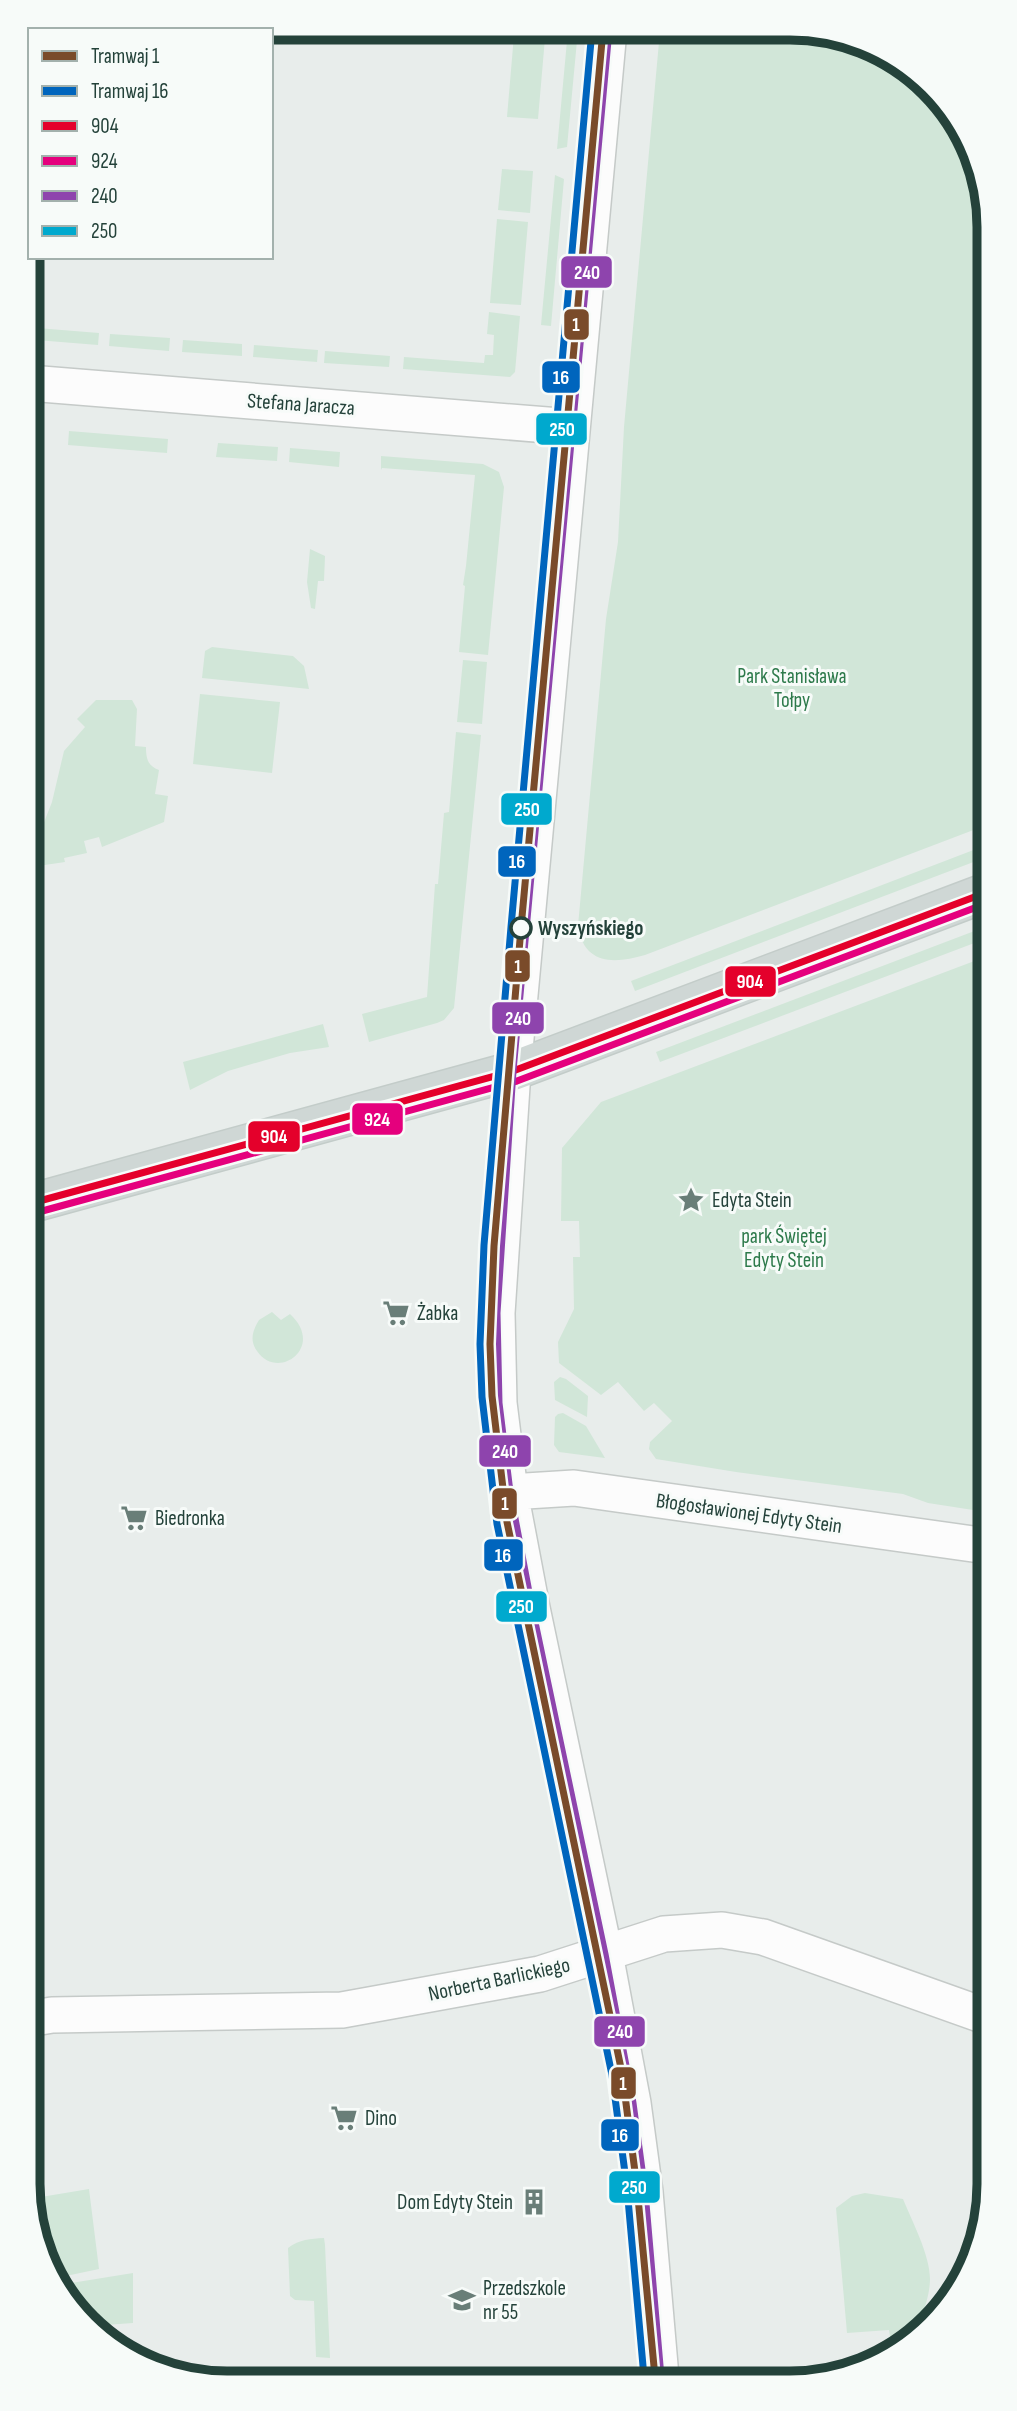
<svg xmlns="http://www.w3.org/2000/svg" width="1017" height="2411" viewBox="0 0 1017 2411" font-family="'Sofia Sans Condensed',sans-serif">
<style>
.green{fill:#d1e6d8}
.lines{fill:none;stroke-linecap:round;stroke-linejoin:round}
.minor-casing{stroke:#c5cac8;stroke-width:38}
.major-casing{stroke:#c3ccc9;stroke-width:41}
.minor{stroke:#fcfcfc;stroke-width:35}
.major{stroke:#cfd7d5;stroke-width:38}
.bus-1-casing{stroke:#f7fbf9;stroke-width:12}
.bus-2-casing{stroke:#f7fbf9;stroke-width:12}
.bus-3-casing{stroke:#f7fbf9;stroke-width:12}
.bus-4-casing{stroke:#f7fbf9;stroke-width:12}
.bus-1{stroke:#e4002b;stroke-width:7}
.bus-2{stroke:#e5007d;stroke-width:7}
.bus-3{stroke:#8e44ad;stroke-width:7}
.bus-4{stroke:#00a9ce;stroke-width:7}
.tram-1-casing{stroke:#f7fbf9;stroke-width:12}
.tram-2-casing{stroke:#f7fbf9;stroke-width:12}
.tram-1{stroke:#7a4b2a;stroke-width:7}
.tram-2{stroke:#0065bd;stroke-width:7}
.stop-dot{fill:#f7fbf9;stroke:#24423a;stroke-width:3.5}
.labels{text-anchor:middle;stroke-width:6;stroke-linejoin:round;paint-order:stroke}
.street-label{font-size:21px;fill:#24423a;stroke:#f7fbf9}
.park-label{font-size:21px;fill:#2d7a4b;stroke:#f7fbf9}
.stop-label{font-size:21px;font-weight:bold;fill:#24423a;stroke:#f7fbf9;text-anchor:start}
.poi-label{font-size:21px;fill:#24423a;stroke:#f7fbf9;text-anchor:start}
.rim{fill:none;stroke:#24423a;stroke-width:9}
.line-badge{stroke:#f7fbf9;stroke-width:2.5}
.badge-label{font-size:19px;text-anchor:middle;font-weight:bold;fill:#fff}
</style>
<rect width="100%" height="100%" fill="#e8edeb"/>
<!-- green -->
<path class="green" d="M568,30H578L567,147L557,149Z
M660,31L828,32L930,86L982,176L984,826L645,955C614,964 584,965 578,926L606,619L618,542L624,427Z
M514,35L545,38L538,119L507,117Z
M502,169L533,171L530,213L498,210Z
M555,175L564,179L551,326L541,325Z
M497,219L528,222L521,305L490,303Z
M489,312L520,316L515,372L510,377L403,369L404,357L484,363L485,355H493L494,335L487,334Z
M37,328L99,333L98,345L36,340Z
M110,334L170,338L169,351L109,346Z
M183,340L242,344V356L182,352Z
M254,345L318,350L317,362L253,357Z
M325,351L390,356L389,367L324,363Z
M69,431L168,439L167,453L68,445Z
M218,443L278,447L277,461L216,457Z
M290,448L340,452L339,467L289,462Z
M381,456L483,464L499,472L504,487L488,655L459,652L465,586L463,585L466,566L475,475L382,468L381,470Z
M310,549L325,556L324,581H318L315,609L311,608L307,582Z
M212,647L293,656L304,666L309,689L202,678L205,651Z
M463,660L487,662L482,724L457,722Z
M200,694L280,702L272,773L193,764Z
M96,700H132L137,709L135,746L146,747C146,759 148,766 159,770L155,794L168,796L164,822L102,847L99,837L84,841L87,853L64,858L65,862L38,866L30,861V858L52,802L64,751L85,727L77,719Z
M456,732L481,735L454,1008L444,1020L437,1023L369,1042L362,1014L427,997L435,884H438L444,813L449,812Z
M984,846V858L635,991L631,981Z
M985,927V939L660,1062L656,1052Z
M985,957L986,1512L928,1503L903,1494L736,1472L656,1459L649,1449L650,1442L672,1421L654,1403L644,1411L618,1382L601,1395L559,1363L558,1342L574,1309L573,1257H580L579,1221H561L562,1148L601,1102Z
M323,1024L329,1047L290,1053L228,1071L190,1090L183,1062Z
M272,1312L281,1320L290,1314C326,1347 278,1382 257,1351C249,1340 253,1330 259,1320Z
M560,1377L566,1379L588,1396L587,1417L555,1400L554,1382Z
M563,1413L586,1426L605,1458L559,1452L554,1445L555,1417L558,1414Z
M89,2189L99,2269L61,2277L35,2235V2198Z
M865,2193L903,2199C912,2221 930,2255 930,2279C930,2295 923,2312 919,2328L896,2342L891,2343L889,2330L847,2333L836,2208L852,2196Z
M324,2238L325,2245L330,2358L316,2357L314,2301L295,2300L290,2296L288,2248C300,2239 310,2239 324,2238Z
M133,2273V2323L91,2326L65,2284Z"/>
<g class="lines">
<!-- minor casing -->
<g class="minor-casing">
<path id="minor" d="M609,30L513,1071L497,1313L499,1403L510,1492L532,1608L605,1954L633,2103L645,2192L661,2377
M29,383L572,427
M510,1492L574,1488L987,1546
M34,2018L52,2015L342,2010L540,1974L664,1934L722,1930L763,1937L988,2017"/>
</g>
<!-- major casing -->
<g class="major-casing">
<path id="major" d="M32,1203L513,1071L985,893"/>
</g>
<!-- minor -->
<use href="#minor" class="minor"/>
<!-- major -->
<use href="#major" class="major"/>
<!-- bus-1 casing -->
<g class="bus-1-casing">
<path id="bus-1" d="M32,1203L513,1071L985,893"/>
</g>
<!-- bus-2 casing -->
<g class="bus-2-casing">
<path id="bus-2" d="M35,1213L517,1081L985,904"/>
</g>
<!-- bus-3 casing -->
<g class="bus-3-casing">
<path id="bus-3" d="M609,30L513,1071L497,1313L499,1403L510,1492L532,1608L605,1954L633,2103L645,2192L661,2377"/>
</g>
<!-- bus-4 casing -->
<g class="bus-4-casing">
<path id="bus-4" d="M598,30L503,1070L487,1313L489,1403L500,1493L522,1610L595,1956L623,2105L635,2193L650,2377"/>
</g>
<!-- bus-1 -->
<use href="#bus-1" class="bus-1"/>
<!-- bus-2 -->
<use href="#bus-2" class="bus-2"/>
<!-- bus-3 -->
<use href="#bus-3" class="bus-3"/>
<!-- bus-4 -->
<use href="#bus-4" class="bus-4"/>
<!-- tram-1 casing -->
<g class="tram-1-casing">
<path id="tram-1" d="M603,30L521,928L494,1246L490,1344L492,1396L507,1522L622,2073L637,2187L655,2377"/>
</g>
<!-- tram-2 casing -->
<g class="tram-2-casing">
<path id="tram-2" d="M592,30L511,927L484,1245L480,1344L482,1397L497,1524L612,2075L627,2188L644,2377"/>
</g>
<!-- tram-1 -->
<use href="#tram-1" class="tram-1"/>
<!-- tram-2 -->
<use href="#tram-2" class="tram-2"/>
</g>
<!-- icons -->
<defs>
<g id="sight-bare" transform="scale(2.1)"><path d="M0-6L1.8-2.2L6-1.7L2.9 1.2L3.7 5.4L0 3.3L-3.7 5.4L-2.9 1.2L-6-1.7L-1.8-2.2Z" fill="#697e78" stroke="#f7fbf9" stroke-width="2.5" paint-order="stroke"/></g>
<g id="supermarket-bare" transform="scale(2.1)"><path d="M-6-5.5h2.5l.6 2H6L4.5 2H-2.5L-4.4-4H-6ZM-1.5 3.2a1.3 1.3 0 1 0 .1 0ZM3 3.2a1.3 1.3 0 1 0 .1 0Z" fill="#697e78" stroke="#f7fbf9" stroke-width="2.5" paint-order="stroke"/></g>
<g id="building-bare" transform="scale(2.1)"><path d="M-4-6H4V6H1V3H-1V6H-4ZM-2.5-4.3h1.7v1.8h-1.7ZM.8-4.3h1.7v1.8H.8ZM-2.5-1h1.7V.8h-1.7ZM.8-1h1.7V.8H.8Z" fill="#697e78" stroke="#f7fbf9" stroke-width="2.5" paint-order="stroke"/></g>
<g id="school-bare" transform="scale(2.1)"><path d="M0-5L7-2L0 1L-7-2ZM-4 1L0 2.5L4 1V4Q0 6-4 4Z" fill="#697e78" stroke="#f7fbf9" stroke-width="2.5" paint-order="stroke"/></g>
</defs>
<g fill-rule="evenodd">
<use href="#sight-bare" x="691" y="1200"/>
<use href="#supermarket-bare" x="396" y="1313"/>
<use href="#supermarket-bare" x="134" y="1518"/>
<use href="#supermarket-bare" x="344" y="2118"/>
<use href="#building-bare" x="534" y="2202"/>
<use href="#school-bare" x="462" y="2300"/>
</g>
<!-- markers -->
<circle class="stop-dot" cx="521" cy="928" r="10"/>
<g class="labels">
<!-- street labels -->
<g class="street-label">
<text transform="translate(301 404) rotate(4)" y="7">Stefana Jaracza</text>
<text transform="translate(749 1513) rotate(8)" y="7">Błogosławionej Edyty Stein</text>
<text transform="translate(499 1979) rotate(-12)" y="7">Norberta Barlickiego</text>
</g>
<!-- park labels -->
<g class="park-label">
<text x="792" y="683">Park Stanisława<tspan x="792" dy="24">Tołpy</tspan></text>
<text x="784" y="1243">park Świętej<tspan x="784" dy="24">Edyty Stein</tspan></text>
</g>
<!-- stop labels -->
<g class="stop-label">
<text x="538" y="935">Wyszyńskiego</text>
</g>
<!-- poi labels -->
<g class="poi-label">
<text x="712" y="1207">Edyta Stein</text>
<text x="417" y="1320">Żabka</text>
<text x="155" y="1525">Biedronka</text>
<text x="365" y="2125">Dino</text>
<text x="513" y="2209" text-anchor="end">Dom Edyty Stein</text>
<text x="483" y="2295">Przedszkole<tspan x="483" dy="24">nr 55</tspan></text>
</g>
</g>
<!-- crop -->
<path d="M0 0H1017V2411H0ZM227 40H790A187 187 0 0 1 977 227V2184A187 187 0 0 1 790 2371H227A187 187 0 0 1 40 2184V227A187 187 0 0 1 227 40Z" fill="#f7fbf9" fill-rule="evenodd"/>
<path class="rim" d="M227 40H790A187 187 0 0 1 977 227V2184A187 187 0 0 1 790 2371H227A187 187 0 0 1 40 2184V227A187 187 0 0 1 227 40Z"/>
<g class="line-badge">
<rect x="560" y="255" width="53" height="34" rx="7" fill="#8e44ad"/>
<rect x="563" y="308" width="27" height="33" rx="7" fill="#7a4b2a"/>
<rect x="541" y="360" width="40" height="34" rx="7" fill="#0065bd"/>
<rect x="535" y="412" width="53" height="34" rx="7" fill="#00a9ce"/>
<rect x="500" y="792" width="53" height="34" rx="7" fill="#00a9ce"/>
<rect x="497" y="845" width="40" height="33" rx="7" fill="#0065bd"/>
<rect x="504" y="949" width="27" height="34" rx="7" fill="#7a4b2a"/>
<rect x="724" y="965" width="53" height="33" rx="7" fill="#e4002b"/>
<rect x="491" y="1001" width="54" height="34" rx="7" fill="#8e44ad"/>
<rect x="351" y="1102" width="53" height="34" rx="7" fill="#e5007d"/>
<rect x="247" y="1120" width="54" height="33" rx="7" fill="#e4002b"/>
<rect x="478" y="1434" width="54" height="34" rx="7" fill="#8e44ad"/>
<rect x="491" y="1487" width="27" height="33" rx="7" fill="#7a4b2a"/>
<rect x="483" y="1538" width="41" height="34" rx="7" fill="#0065bd"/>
<rect x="495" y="1590" width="53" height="33" rx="7" fill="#00a9ce"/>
<rect x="593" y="2015" width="53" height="33" rx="7" fill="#8e44ad"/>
<rect x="610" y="2066" width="27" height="34" rx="7" fill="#7a4b2a"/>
<rect x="600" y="2118" width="40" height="34" rx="7" fill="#0065bd"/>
<rect x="608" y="2170" width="53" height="34" rx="7" fill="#00a9ce"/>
</g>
<g class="badge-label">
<text x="587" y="279">240</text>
<text x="576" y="331">1</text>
<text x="561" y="384">16</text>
<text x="562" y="436">250</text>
<text x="527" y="816">250</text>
<text x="517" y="868">16</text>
<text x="518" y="973">1</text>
<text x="750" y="988">904</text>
<text x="518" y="1025">240</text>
<text x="377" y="1126">924</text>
<text x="274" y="1143">904</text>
<text x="505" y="1458">240</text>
<text x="505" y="1510">1</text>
<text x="503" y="1562">16</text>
<text x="521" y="1613">250</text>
<text x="620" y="2038">240</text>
<text x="623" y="2090">1</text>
<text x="620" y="2142">16</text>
<text x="634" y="2194">250</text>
</g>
<!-- legend -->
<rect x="28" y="28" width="245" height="231" fill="#f7fbf9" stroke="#a3b1ad" stroke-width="2"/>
<rect x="42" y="51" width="35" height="10" fill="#7a4b2a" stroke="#a3b1ad" stroke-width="2"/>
<text x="91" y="63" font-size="21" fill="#24423a">Tramwaj 1</text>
<rect x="42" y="86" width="35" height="10" fill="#0065bd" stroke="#a3b1ad" stroke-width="2"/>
<text x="91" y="98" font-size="21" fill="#24423a">Tramwaj 16</text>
<rect x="42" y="121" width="35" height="10" fill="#e4002b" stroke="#a3b1ad" stroke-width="2"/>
<text x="91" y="133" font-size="21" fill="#24423a">904</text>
<rect x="42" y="156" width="35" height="10" fill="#e5007d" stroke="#a3b1ad" stroke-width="2"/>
<text x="91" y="168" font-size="21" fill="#24423a">924</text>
<rect x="42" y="191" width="35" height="10" fill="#8e44ad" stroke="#a3b1ad" stroke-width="2"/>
<text x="91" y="203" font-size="21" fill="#24423a">240</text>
<rect x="42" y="226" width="35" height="10" fill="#00a9ce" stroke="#a3b1ad" stroke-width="2"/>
<text x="91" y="238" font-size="21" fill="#24423a">250</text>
</svg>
